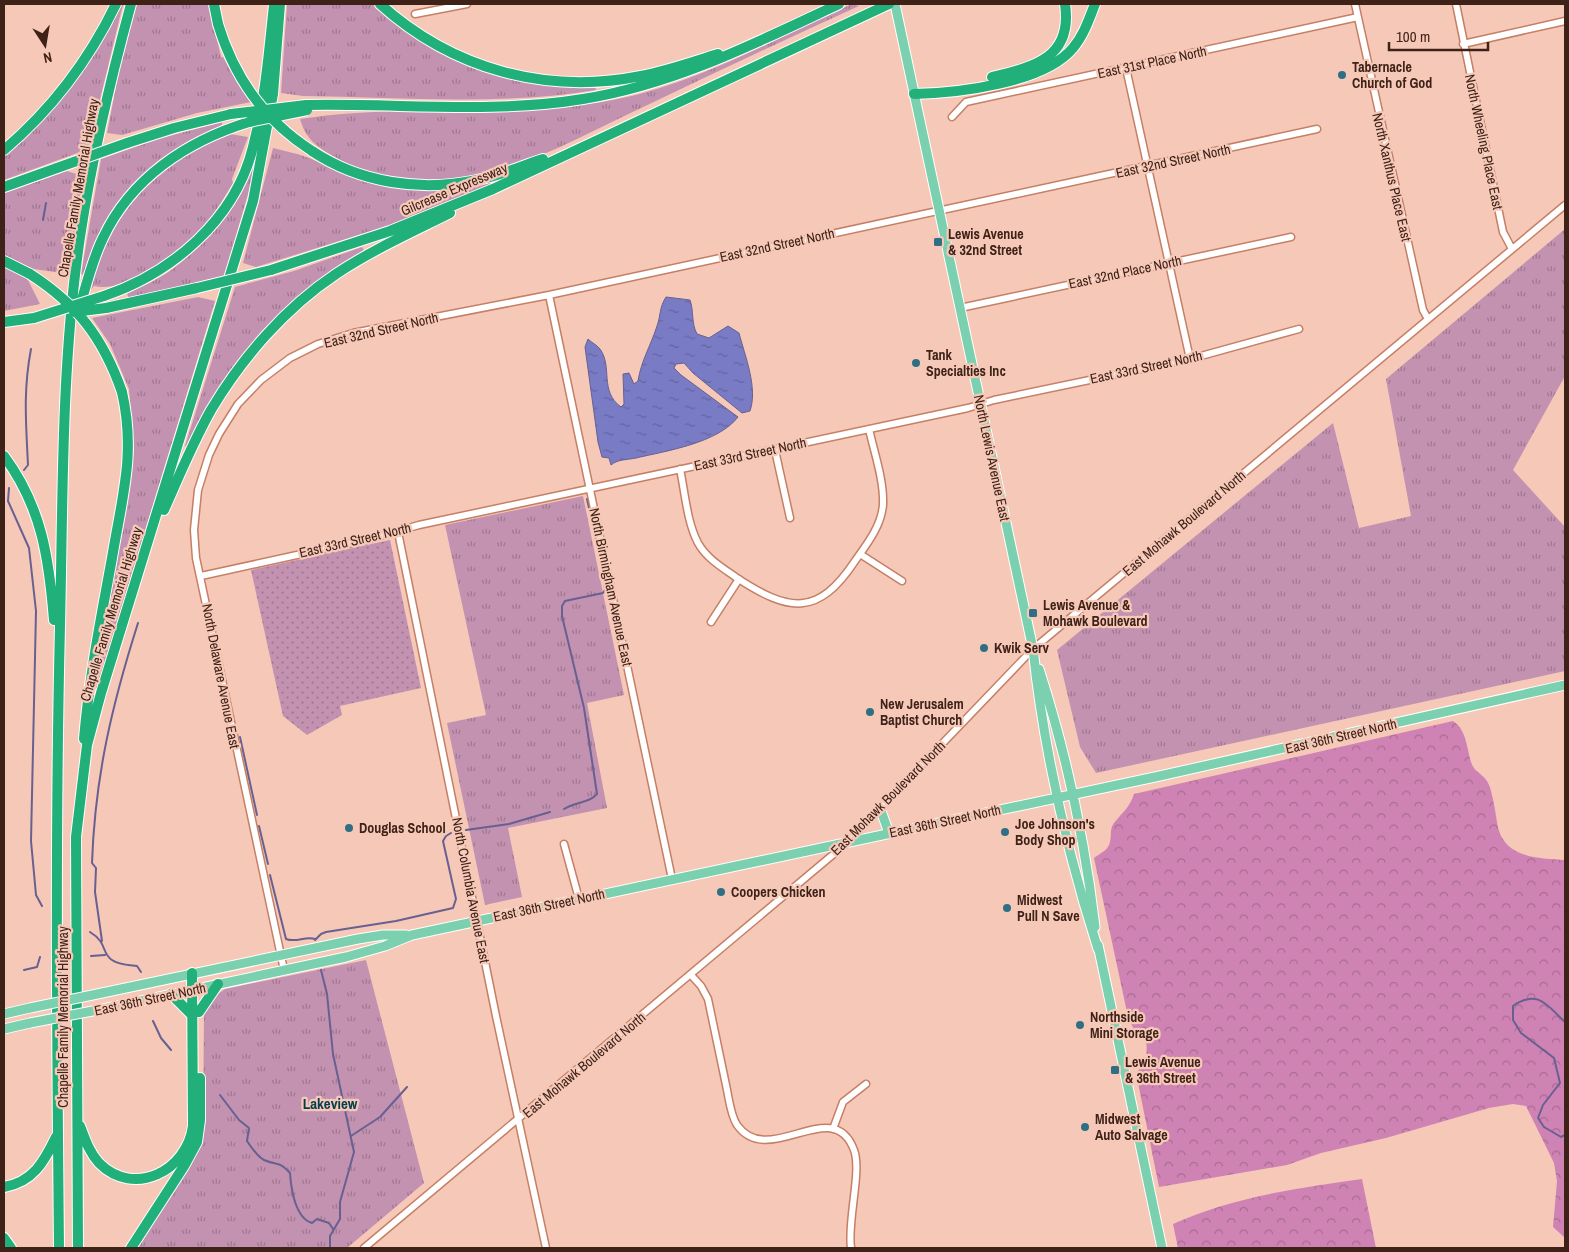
<svg xmlns="http://www.w3.org/2000/svg" width="1569" height="1252" viewBox="0 0 1569 1252" font-family="'Archivo Narrow',sans-serif">
<style>
.grass{fill:url(#grass-tufts)}
.forest{fill:url(#forest-crowns)}
.park{fill:url(#park-dots)}
.water{fill:url(#water-ripples);stroke:#676091}
.lines{fill:none;stroke-linecap:round;stroke-linejoin:round}
.stream{stroke:#676091;stroke-width:2}
.minor-casing{stroke:#c57f65;stroke-width:9}
.major-casing{stroke:#fff;stroke-width:11}
.highway-casing{stroke:#fff;stroke-width:12}
.minor{stroke:#fff;stroke-width:6}
.major{stroke:#7ad0af;stroke-width:9}
.highway{stroke:#21b07a;stroke-width:10}
.major-bridge-casing{stroke:#fff;stroke-width:11;stroke-linecap:butt}
.highway-bridge-casing{stroke:#fff;stroke-width:12;stroke-linecap:butt}
.major-bridge{stroke:#7ad0af;stroke-width:9}
.highway-bridge{stroke:#21b07a;stroke-width:10}
.poi-dot{fill:#2f6f83;stroke:#f6c8b8;stroke-width:2}
.labels{text-anchor:middle;stroke-width:4.5;stroke-linejoin:round;paint-order:stroke}
.street-label{font-size:14px;fill:#3e2218;stroke:#f6c8b8}
.poi-label{font-size:14px;font-weight:bold;fill:#3e2218;stroke:#f6c8b8;text-anchor:start}
.neighbourhood-label{font-size:15px;font-weight:bold;fill:#033e4d;stroke:#f6c8b8}
</style>
<defs>
<pattern id="grass-tufts" width="24" height="20" patternUnits="userSpaceOnUse" patternTransform="scale(1.25)"><rect width="24" height="20" fill="#c392b1"/><path d="M3 7l-1-3M5 7V3M7 7l1-3M15 17l-1-3M17 17v-4M19 17l1-3" fill="none" stroke="#a0778f"/></pattern>
<pattern id="forest-crowns" width="20" height="18" patternUnits="userSpaceOnUse" patternTransform="scale(1.25)"><rect width="20" height="18" fill="#cf83b4"/><path d="M2 6a3 3 0 1 1 6 0M12 15a3 3 0 1 1 6 0" fill="none" stroke="#a96b91"/></pattern>
<pattern id="park-dots" width="8" height="8" patternUnits="userSpaceOnUse" patternTransform="scale(1.25)"><rect width="8" height="8" fill="#c392b1"/><path d="M2 2h.1M6 6h.1" fill="none" stroke="#a0778f" stroke-width="1.8" stroke-linecap="round"/></pattern>
<pattern id="water-ripples" width="26" height="14" patternUnits="userSpaceOnUse" patternTransform="scale(1.25)"><rect width="26" height="14" fill="#797bc5"/><path d="M2 4q2-2 4 0t4 0M15 11q2-2 4 0t4 0" fill="none" stroke="#65649f"/></pattern>
</defs>
<rect width="100%" height="100%" fill="#f6c8b8"/>
<!-- grass -->
<path class="grass" d="M119,4H123L88,149L4,180V154L22,138Z
M136,4H209L221,57H223L238,84L251,102L197,113L122,135L107,133L116,87L114,85Z
M287,4H376L494,74L523,81L557,86L595,87L596,90C499,106 400,97 303,96L281,93Z
M852,4L859,6C784,40 710,75 637,110C584,135 530,165 473,178C431,187 378,181 340,160C320,148 307,143 300,119C398,104 497,116 595,103C683,91 771,41 852,4Z
M222,122V125L184,145L140,179L85,275L81,274L101,159L158,139Z
M230,134L248,137L232,179L233,183C225,196 217,210 207,222C184,249 131,294 94,286L88,293C96,269 103,243 116,221C140,182 186,146 230,134Z
M273,148C284,151 296,153 306,157C321,162 334,172 349,176C397,191 441,192 490,182V185L407,220L256,267L243,263Z
M253,161L257,163L224,277L129,298L127,294C142,286 160,279 174,268C207,242 243,204 253,161Z
M67,171L83,176L69,274L34,269L4,256V193Z
M1565,229V376L1513,470L1565,527V671L1096,773L1080,747L1057,650L1333,423L1359,528L1411,516L1386,379Z
M362,247L365,252L272,324L188,448L185,446L235,287L294,271Z
M4,266L27,278L40,304L4,311Z
M198,297L215,301L97,689L92,688L134,451L129,389L110,344L92,318Z
M583,496L624,695L587,703L607,808L508,828L522,897L485,905L447,723L486,715L445,525Z
M366,960L424,1183L347,1248H136L203,1131L204,1013L215,996L225,989Z"/>
<!-- forest -->
<path class="forest" d="M1453,721C1466,729 1467,748 1471,762C1474,773 1485,774 1489,785C1492,791 1496,814 1497,822C1502,858 1536,858 1565,860V1238L1553,1227L1557,1181L1554,1163L1526,1106L1513,1104L1489,1108L1386,1138L1321,1153L1287,1165L1159,1187L1136,1073C1146,1063 1148,1056 1146,1041L1138,1038L1128,1017L1094,858C1100,853 1108,851 1110,842C1112,835 1109,830 1114,823C1122,813 1130,807 1134,794Z
M1362,1179L1376,1248H1178L1173,1224C1232,1197 1298,1188 1362,1179Z"/>
<!-- park -->
<path class="park" d="M390,540L421,688L340,706L342,715L307,735L283,716L251,570Z"/>
<!-- water -->
<path class="water" d="M666,297L690,300C694,311 691,323 697,334L709,338L728,326L739,333C745,356 758,388 750,411L742,413L693,373L684,363L676,364L674,368L681,375L738,417C718,443 666,451 636,458C627,460 618,459 611,465L609,458L602,457L598,442L585,347L588,339C592,343 597,345 600,349C613,367 599,391 621,407L624,404L623,374L629,373L634,384L638,381C641,361 651,345 657,326C661,315 659,308 666,297Z"/>
<g class="lines">
<!-- stream -->
<path class="stream" d="M43,220L46,203
M24,470L28,465C26,423 23,391 31,349
M9,488L8,501L29,548L36,611L31,841L36,895L42,906
M240,737L257,815
M564,809C574,802 590,803 597,794L584,708L562,616V606L565,601L603,593L605,590L604,576L587,499
M259,826L268,864
M466,830L509,824L550,812
M270,875L286,939C296,943 305,936 315,939
M90,932C108,943 101,953 112,960C119,965 130,965 137,966L141,972
M315,940L321,934L326,932L396,921L453,908L456,899L443,841L446,836L451,833
M102,941L95,892L96,868L92,863C95,776 112,705 138,623
M91,956L105,955
M24,970L37,967L40,957
M321,970L327,994L333,1054L354,1152L340,1202V1219L330,1236V1248
M153,1021L161,1038L171,1050
M1565,1022C1548,1007 1539,988 1513,1006V1020L1521,1033L1554,1058L1560,1083L1543,1105L1538,1118L1544,1127L1561,1137L1565,1135
M220,1095L239,1120L249,1128L247,1141C251,1147 258,1157 264,1160C277,1166 278,1160 290,1173C291,1188 295,1218 312,1223L317,1219L329,1223L333,1229
M351,1136L380,1117L407,1087"/>
<!-- minor casing -->
<g class="minor-casing">
<path id="minor" d="M1355,4L1423,310L1428,319
M1456,4L1503,232L1512,249
M415,14L467,4
M1463,44L1565,21
M1126,68L1190,359
M952,117L966,102L1358,17
M549,295L672,879
M960,308L1291,237
M775,450L790,518
M680,469C685,493 687,522 698,543C707,559 723,568 737,578C789,612 818,617 855,561C867,544 882,525 883,504C884,480 874,452 869,429
M398,532L496,1016L546,1248
M860,554L902,581
M201,576L370,539L419,525L968,408L994,400L1190,359L1299,329
M711,622L739,579
M564,844L579,899
M284,970L196,558L194,530L198,490L209,455L219,434L238,404L261,380L290,358L318,344L353,333L549,295L1317,129
M691,975L701,986L708,999C714,1027 720,1056 726,1085C729,1098 730,1114 737,1125C769,1170 833,1093 854,1150C862,1171 847,1221 851,1248
M833,1129L843,1102L866,1084
M364,1248L848,842L1033,649L1565,205"/>
</g>
<!-- major casing -->
<g class="major-casing">
<path id="major" d="M895,4L1033,649C1044,751 1067,852 1098,949
M1039,669C1066,753 1085,841 1095,927
M880,808L889,833
M1098,945L1162,1248
M102,993L358,939L383,935H406
M103,1009L346,957L385,946L412,935L1155,777L1565,685
M4,1014L30,1008
M4,1029L30,1023"/>
</g>
<!-- highway casing -->
<g class="highway-casing">
<path id="highway" d="M214,4L218,24
M380,4C452,69 546,95 641,76C667,71 692,62 718,54
M992,77C1034,67 1073,58 1065,4
M914,94C958,93 1044,83 1073,48C1084,35 1089,19 1095,4
M306,105C399,103 492,114 583,99C675,84 756,43 839,4
M127,143L174,128L231,114
M4,150C51,110 89,60 116,4
M312,151C360,183 421,192 477,180C500,176 521,166 543,159
M4,187L57,168
M4,261L30,274
M271,270L390,231L493,189L889,4
M104,296C172,273 235,220 253,147C265,101 269,52 274,5
M106,308L197,288
M79,310C86,286 92,260 103,238C131,178 187,141 249,122
M4,322L34,318
M4,456C42,507 49,559 54,620
M164,510C179,476 193,442 211,410C242,358 285,308 336,274C372,250 412,232 450,213
M84,739C89,678 101,618 112,558C122,497 136,454 122,392
M171,994L192,1015
M199,1012L218,984
M80,1126C85,1139 89,1152 99,1163C134,1198 187,1171 193,1126L192,973
M4,1187C33,1182 44,1162 56,1137
M4,1238L11,1248
M59,1248C57,1041 55,833 60,626C63,497 61,365 80,237C92,158 110,81 131,4
M78,1248L76,837L87,745L101,693L253,201L273,94L280,4
M131,1248L184,1166L197,1142L200,1120V1078"/>
</g>
<!-- minor -->
<use href="#minor" class="minor"/>
<!-- major -->
<use href="#major" class="major"/>
<!-- highway -->
<use href="#highway" class="highway"/>
<!-- major-bridge casing -->
<g class="major-bridge-casing">
<path id="major-bridge" d="M30,1008L102,993
M30,1023L103,1009"/>
</g>
<!-- highway-bridge casing -->
<g class="highway-bridge-casing">
<path id="highway-bridge" d="M218,24C234,77 265,121 312,151
M231,114L306,105
M249,122L307,110
M57,168L127,143
M30,274C78,305 103,338 122,392
M197,288L271,270
M74,312L106,308
M34,318L104,296"/>
</g>
<!-- major-bridge -->
<use href="#major-bridge" class="major-bridge"/>
<!-- highway-bridge -->
<use href="#highway-bridge" class="highway-bridge"/>
</g>
<!-- markers -->
<g class="poi-dot">
<circle cx="1342" cy="75" r="5"/>
<rect x="933" y="237" width="10" height="10" rx="2.5"/>
<circle cx="916" cy="363" r="5"/>
<rect x="1028" y="608" width="10" height="10" rx="2.5"/>
<circle cx="984" cy="648" r="5"/>
<circle cx="870" cy="712" r="5"/>
<circle cx="349" cy="828" r="5"/>
<circle cx="1005" cy="832" r="5"/>
<circle cx="721" cy="892" r="5"/>
<circle cx="1007" cy="908" r="5"/>
<circle cx="1080" cy="1025" r="5"/>
<rect x="1110" y="1065" width="10" height="10" rx="2.5"/>
<circle cx="1085" cy="1127" r="5"/>
</g>
<g class="labels">
<!-- street labels -->
<g class="street-label">
<text transform="translate(1152 62) rotate(-12)" y="5">East 31st Place North</text>
<text transform="translate(1484 142) rotate(78)" y="5">North Wheeling Place East</text>
<text transform="translate(1173 161) rotate(-12)" y="5">East 32nd Street North</text>
<text transform="translate(1392 177) rotate(77)" y="5">North Xanthus Place East</text>
<text transform="translate(78 188) rotate(-80)" y="5">Chapelle Family Memorial Highway</text>
<text transform="translate(454 189) rotate(-23)" y="5">Gilcrease Expressway</text>
<text transform="translate(777 245) rotate(-12)" y="5">East 32nd Street North</text>
<text transform="translate(1125 272) rotate(-12)" y="5">East 32nd Place North</text>
<text transform="translate(381 330) rotate(-13)" y="5">East 32nd Street North</text>
<text transform="translate(1146 367) rotate(-12)" y="5">East 33rd Street North</text>
<text transform="translate(750 454) rotate(-12)" y="5">East 33rd Street North</text>
<text transform="translate(992 458) rotate(78)" y="5">North Lewis Avenue East</text>
<text transform="translate(1184 523) rotate(-40)" y="5">East Mohawk Boulevard North</text>
<text transform="translate(355 540) rotate(-13)" y="5">East 33rd Street North</text>
<text transform="translate(611 587) rotate(78)" y="5">North Birmingham Avenue East</text>
<text transform="translate(111 614) rotate(-73)" y="5">Chapelle Family Memorial Highway</text>
<text transform="translate(221 676) rotate(79)" y="5">North Delaware Avenue East</text>
<text transform="translate(1341 736) rotate(-13)" y="5">East 36th Street North</text>
<text transform="translate(888 798) rotate(-45)" y="5">East Mohawk Boulevard North</text>
<text transform="translate(945 821) rotate(-12)" y="5">East 36th Street North</text>
<text transform="translate(471 890) rotate(79)" y="5">North Columbia Avenue East</text>
<text transform="translate(549 905) rotate(-12)" y="5">East 36th Street North</text>
<text transform="translate(150 999) rotate(-12)" y="5">East 36th Street North</text>
<text transform="translate(63 1017) rotate(-90)" y="5">Chapelle Family Memorial Highway</text>
<text transform="translate(584 1065) rotate(-40)" y="5">East Mohawk Boulevard North</text>
</g>
<!-- poi labels -->
<g class="poi-label">
<text x="1352" y="72">Tabernacle<tspan x="1352" dy="16">Church of God</tspan></text>
<text x="948" y="239">Lewis Avenue<tspan x="948" dy="16">&amp; 32nd Street</tspan></text>
<text x="926" y="360">Tank<tspan x="926" dy="16">Specialties Inc</tspan></text>
<text x="1043" y="610">Lewis Avenue &amp;<tspan x="1043" dy="16">Mohawk Boulevard</tspan></text>
<text x="994" y="653">Kwik Serv</text>
<text x="880" y="709">New Jerusalem<tspan x="880" dy="16">Baptist Church</tspan></text>
<text x="1015" y="829">Joe Johnson's<tspan x="1015" dy="16">Body Shop</tspan></text>
<text x="359" y="833">Douglas School</text>
<text x="731" y="897">Coopers Chicken</text>
<text x="1017" y="905">Midwest<tspan x="1017" dy="16">Pull N Save</tspan></text>
<text x="1090" y="1022">Northside<tspan x="1090" dy="16">Mini Storage</tspan></text>
<text x="1125" y="1067">Lewis Avenue<tspan x="1125" dy="16">&amp; 36th Street</tspan></text>
<text x="1095" y="1124">Midwest<tspan x="1095" dy="16">Auto Salvage</tspan></text>
</g>
<!-- neighbourhood labels -->
<g class="neighbourhood-label">
<text x="330" y="1109">Lakeview</text>
</g>
</g>
<!-- border -->
<rect width="1569" height="1252" fill="none" stroke="#3e2218" stroke-width="10"/>
<!-- north arrow -->
<g transform="translate(45 45) rotate(168)" stroke="#f6c8b8" stroke-width="4" paint-order="stroke">
<path d="M0-4L9 19L0 12L-9 19Z" fill="#3e2218"/>
<text y="-8" font-size="14" font-weight="bold" text-anchor="middle" fill="#3e2218">N</text>
</g>
<!-- scale -->
<path d="M1389 42v8h99v-8" fill="none" stroke="#3e2218" stroke-width="2.5"/>
<text x="1396" y="42" font-size="15" fill="#3e2218" stroke="#f6c8b8" stroke-width="4" paint-order="stroke">100 m</text>
</svg>
